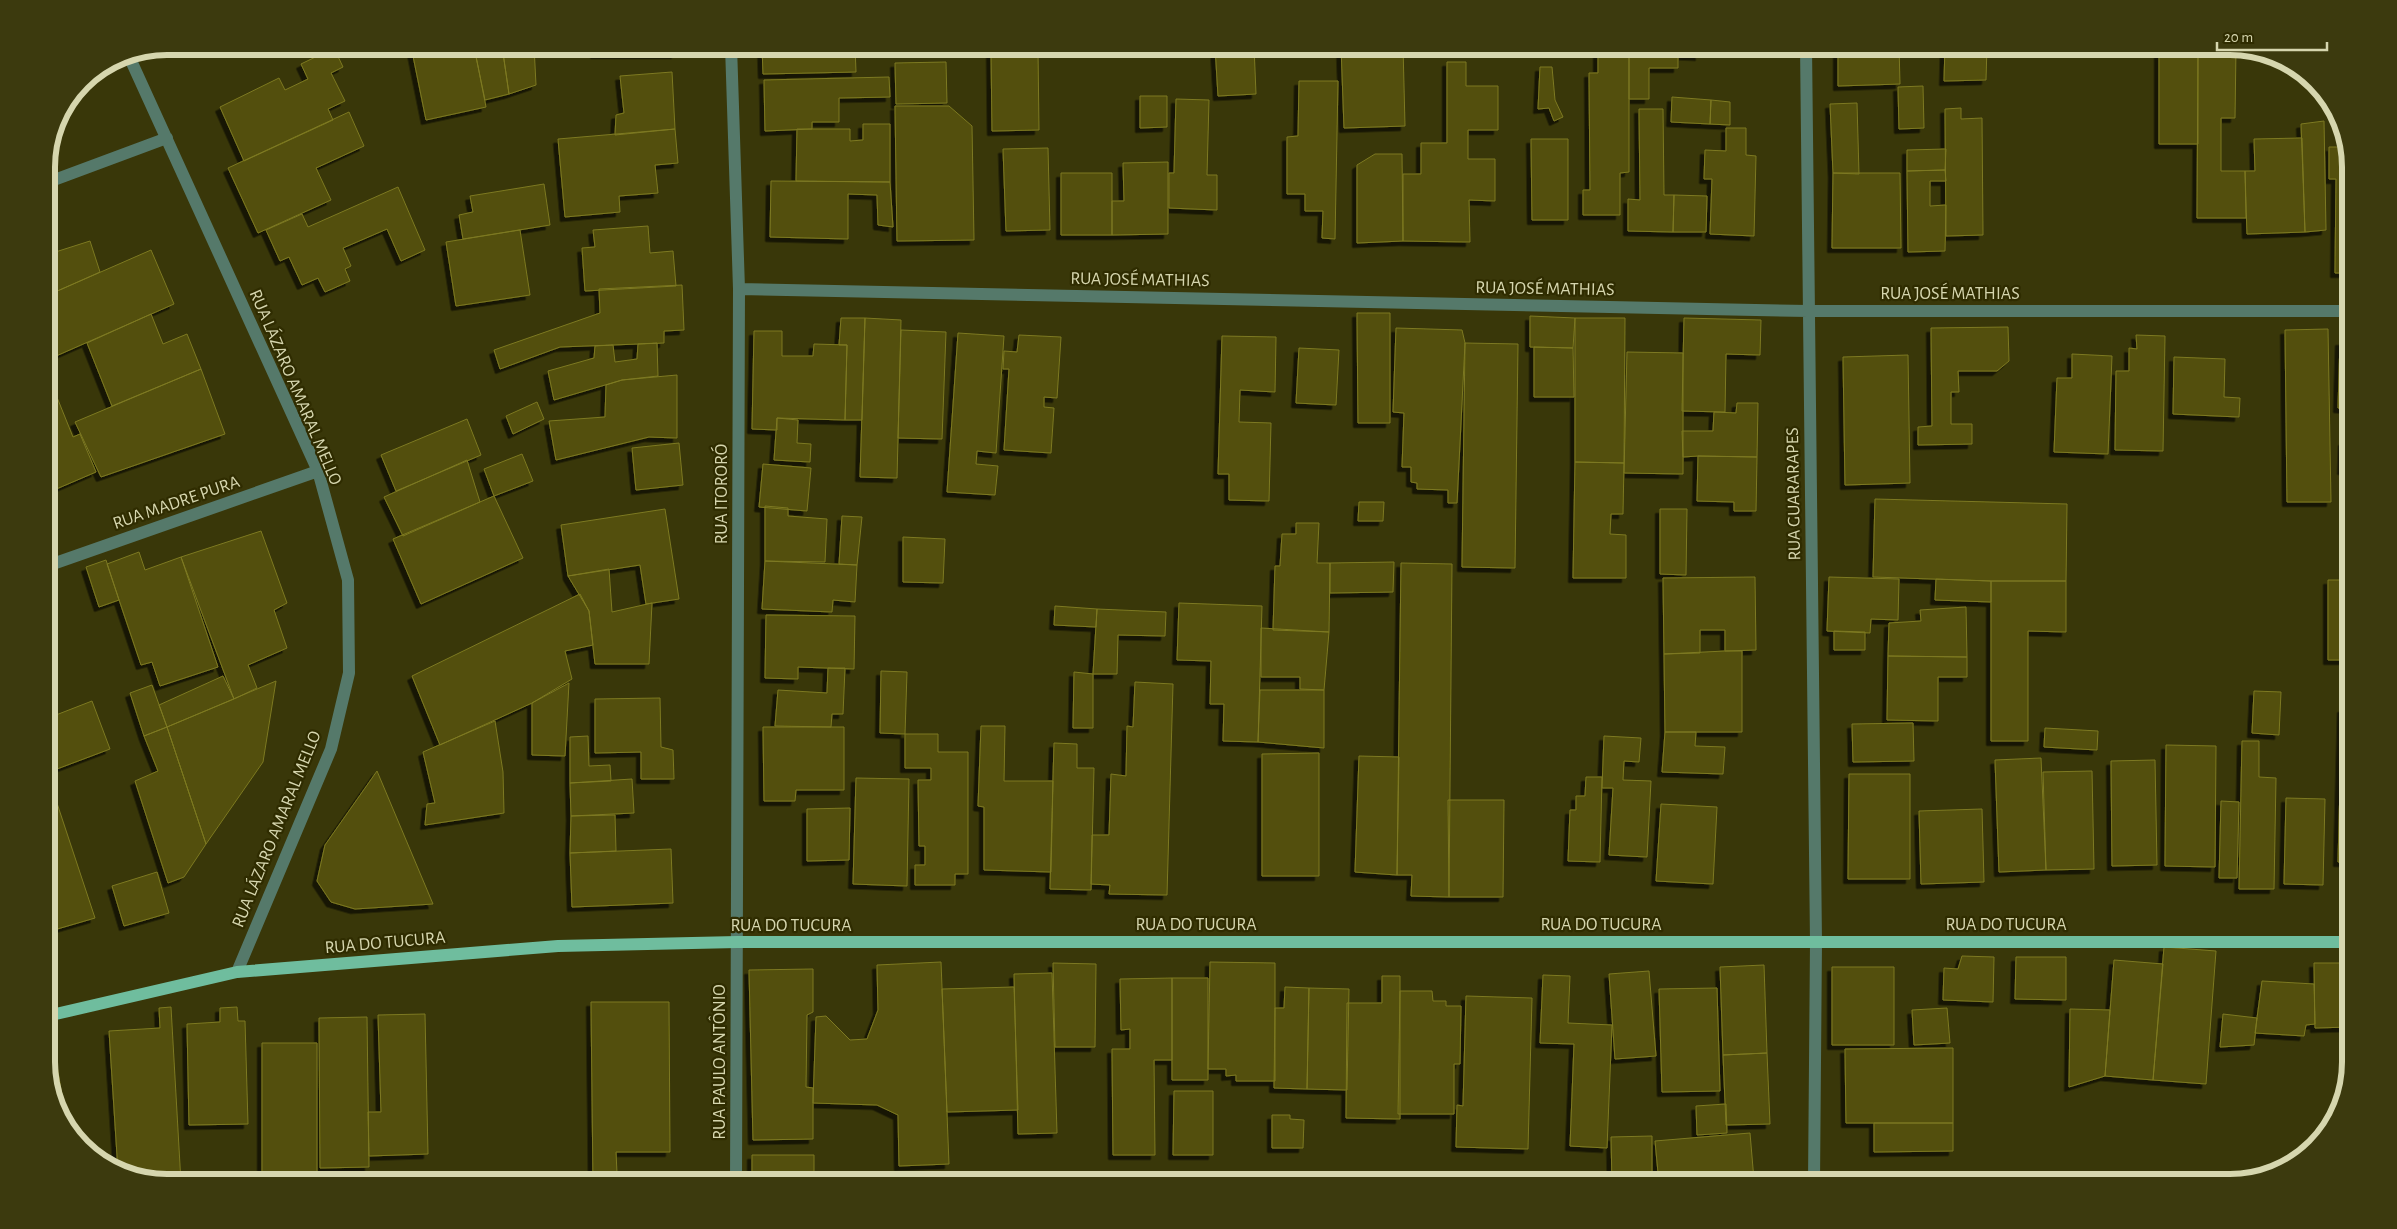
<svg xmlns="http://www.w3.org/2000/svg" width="2397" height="1229" viewBox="0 0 2397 1229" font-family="'Alegreya Sans',sans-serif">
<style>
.building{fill:#524f0a;stroke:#7d7922;filter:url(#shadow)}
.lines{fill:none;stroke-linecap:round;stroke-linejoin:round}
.minor{stroke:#55796a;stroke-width:12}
.major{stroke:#6fbd9e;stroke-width:12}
.labels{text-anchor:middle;stroke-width:4.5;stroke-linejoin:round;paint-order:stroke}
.street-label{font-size:18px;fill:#d6d6ae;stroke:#2f2c00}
.rim{fill:none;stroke:#d6d6ae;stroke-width:6}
</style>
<defs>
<filter id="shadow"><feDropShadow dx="-4.5" dy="4.5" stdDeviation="0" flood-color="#0009"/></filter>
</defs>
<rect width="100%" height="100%" fill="#393709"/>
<!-- building -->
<path class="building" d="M411,46H474L486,107L426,120Z
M502,46L509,94L485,100L475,52Z
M502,46H534L536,85L509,94Z
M595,46H675L676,54H595Z
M762,46H855L856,72L763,74Z
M1215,46H1254L1256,94L1218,96Z
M1341,46H1403L1405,126L1344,128Z
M1598,46H1629V172L1620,173V215H1583V190H1590L1589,73H1598Z
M1629,46H1678V68H1649V99H1629Z
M1678,46H1738V49H1699L1700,56L1678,55Z
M1838,46H1899L1900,84L1838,86Z
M1945,46H1987L1986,80L1944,81Z
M2159,46H2198V144H2159Z
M2198,46L2236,48L2235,118H2221V171H2245L2246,218H2197Z
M334,48L343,67L331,73L345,101L328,109L333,120L244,161L220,107L279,78L285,90L308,79L301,64Z
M991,51H1038L1039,130L992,131Z
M946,62L947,103L896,104L895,63Z
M1447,62H1466V86H1498V130H1468V159H1495V201L1469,200L1470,242L1403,241V174H1421V143H1447Z
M1540,67H1552L1555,100L1563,117L1554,121L1549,108L1538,109Z
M672,72L675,129L615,135L616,115L624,113L620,76Z
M889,77L890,97L839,98V122H812V129L765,131L764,80Z
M1299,81H1338L1335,239L1322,238L1323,211H1305V194H1287V137L1298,136Z
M1923,86L1924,128L1899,129L1898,87Z
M1140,96H1167V127L1140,128Z
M1672,97L1711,100L1710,124L1671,122Z
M1176,99L1209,100L1207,175H1217V210L1169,208V173H1174Z
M1711,100L1730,102V125L1710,124Z
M1857,103L1859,174L1833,173L1830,104Z
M895,106H949L972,126L974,240L897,241Z
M1961,108V119L1982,118L1983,235L1946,236L1945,109Z
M1639,109H1663L1664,195H1674L1673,232L1628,231V199L1640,200Z
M349,112L364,146L316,168L331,200L258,233L228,168Z
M2324,121L2326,230L2305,232L2301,124Z
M863,124H890V182L796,181L797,129H850V141L863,140Z
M1726,128H1746V155L1756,156L1754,236L1710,234L1712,179H1704L1705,150L1726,151Z
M675,129L678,163L655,165L658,193L619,196L620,212L565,217L558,139Z
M2302,138L2305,232L2247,234L2245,171H2255L2254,139Z
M1531,139H1568V220H1532Z
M2329,147H2346L2351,159V273H2335L2336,179H2329Z
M1048,148L1050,230L1006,231L1003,149Z
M1946,149L1945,170L1907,171V150Z
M1375,154H1402L1403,241L1357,243V165Z
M1168,162V234L1112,235V201H1124L1123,163Z
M1945,170L1946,181H1930V206L1946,205L1945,251L1908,252L1907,171Z
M1061,173H1112V235H1061Z
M1833,173H1900L1901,248H1832Z
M771,181L890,182L893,227L878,225L877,195L848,194V239L770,237Z
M544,184L550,225L463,239L459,215L473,212L470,196Z
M398,187L425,250L401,261L387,229L343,248L351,266L345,269L350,281L325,292L318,278L302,285L289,257L280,261L266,230L302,214L308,227Z
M1674,195L1707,196L1706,232H1673Z
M648,226L650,253L673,251L676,286L585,291L582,248L595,247L593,230Z
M520,230L530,295L456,306L446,242Z
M90,241L100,272L46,296V255Z
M151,250L174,304L47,360L46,296Z
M682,285L684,330L664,331V343L560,347L500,369L494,350L600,313L599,289Z
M1357,313H1390V423H1358Z
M151,314L163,344L187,334L201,369L112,406L87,343Z
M1530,316L1575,318L1573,348L1530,347Z
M841,318H865L862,420H845L847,345H839Z
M865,318L901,320L897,478L860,477Z
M1575,318H1625L1624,463L1575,462Z
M1684,318L1761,320L1760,355L1726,354L1725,412L1682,411Z
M2008,327L2009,361L1997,371H1958L1959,392H1951V424H1972V444L1918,445V427L1932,426L1931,328Z
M1396,328L1462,330L1465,343L1457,503H1448V490L1417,489V483L1411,482V467H1402L1404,413L1393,412Z
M2328,329L2331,502H2287L2285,330Z
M901,330L946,332L942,439L898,438Z
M754,331H782V356H813L814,344L847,345L845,420L777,418V430L752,429Z
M958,333L1004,336L996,453L977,451L976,464L998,466L995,495L947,492Z
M1019,335L1061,337L1057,398L1044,397V407L1054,408L1051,453L1004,450L1009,369H1003L1004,351L1017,352Z
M2136,335L2165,336L2163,451L2115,450L2116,371H2129V348L2137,349Z
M1222,336L1276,337L1275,392L1240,390L1239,422L1271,423L1269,501L1229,500V474H1218Z
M2340,341H2351V409L2338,408Z
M657,343L658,376L622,380L554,400L548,371L594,358L595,346L613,345L615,362L637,359L638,344Z
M1465,343L1518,344L1515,568L1462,567Z
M1534,347L1573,348L1574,397H1534Z
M1299,348L1339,350L1336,405L1296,403Z
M1627,352L1683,353V474L1624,473Z
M2072,354L2112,356L2108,454L2054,452L2057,378H2072Z
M1908,355L1910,483L1845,485L1843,357Z
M2174,357L2225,359L2224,397L2240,398L2239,417L2173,414Z
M201,369L225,434L101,477L75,422Z
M48,375L73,437L80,434L96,472L47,493Z
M677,375V438L649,437L556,460L549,421L605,417L606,385L622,380Z
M537,402L544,419L513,434L506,416Z
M1737,403H1758L1757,457L1698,456L1683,457L1682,431H1713L1714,412L1736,413Z
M777,418L798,420L797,443L811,444L810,462L774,460Z
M467,419L481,455L396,491L381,455Z
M2343,441H2351V470H2342Z
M679,443L683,485L636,490L632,448Z
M522,454L533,481L494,496L484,469Z
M1698,456L1757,457L1756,511H1734V502L1697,501Z
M467,460L480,502L403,536L384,497Z
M1575,462L1624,463L1623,514H1611L1610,534L1626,535V578H1573Z
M763,464L811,468L807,511L759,507Z
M494,496L523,558L421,604L393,539Z
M1875,499L2067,504L2066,581H1991L1873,577Z
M1359,502H1384L1383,521H1358Z
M765,506L788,508V516L827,519L825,562L765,561Z
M665,509L679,599L646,604L640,565L568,576L561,525Z
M1660,509H1687L1686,575L1660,574Z
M842,516L862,517L857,565L839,564Z
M1296,523H1319L1317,563H1330L1329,632L1273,630L1275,566H1280L1282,534H1296Z
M261,531L287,603L274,610L287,648L248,665L257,688L234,699L181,557Z
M903,537L945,539L943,583L903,582Z
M139,552L145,570L181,557L218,667L160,686L152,662L141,665L107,564Z
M106,560L119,600L99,607L86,567Z
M765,561L857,565L855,602L833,600L832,612L762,609Z
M1394,562L1393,592L1330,593V563Z
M1401,563L1452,564L1449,897L1411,896L1412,875H1397Z
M609,569L612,612L652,603L649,664H595L589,611L568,576Z
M1755,577L1756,650L1725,651V630H1700V653L1664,654L1663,578Z
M1829,577L1899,579L1898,620L1871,619L1870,633L1827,631Z
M1936,579L1991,581V602L1935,600Z
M2328,580H2351V660H2328Z
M1991,581H2066V632L2028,631V741H1991Z
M580,594L589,611L593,645L565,651L572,679L532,703L440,745L412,676Z
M1179,603L1262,606L1258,742L1223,741L1224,704H1210L1211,661L1177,660Z
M1055,606L1097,609L1096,627L1054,625Z
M1966,607L1967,657L1888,656L1889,623L1921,621L1920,610Z
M1097,609L1166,612L1165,636L1118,635L1117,674H1093Z
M766,615L855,616L854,669L798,667V679L765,678Z
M1261,628L1329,632L1324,690L1300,689V677H1261Z
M1834,631L1865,632V650H1834Z
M1725,651H1742V732H1665L1664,654Z
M1888,656L1967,657V677H1938V721L1887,720Z
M828,668H845L843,714H832L831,727L775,726L778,690L827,693Z
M881,671L907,672L905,734L880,733Z
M1074,672L1093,674V728H1073Z
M223,676L234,699L167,727L159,705Z
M276,681L263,762L206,844L167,727Z
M1135,682L1173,684L1167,895L1109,894L1110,885L1091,884L1092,835H1109L1111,774L1126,776L1127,726L1133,727Z
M569,683L565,756L532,755V703Z
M152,685L167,727L144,736L130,693Z
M47,689L56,715L92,701L110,749L49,772L47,765Z
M1260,690H1324V748L1258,742Z
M2254,691L2281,692L2279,735L2252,733Z
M660,698L661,747L673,750L674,779H641V752L595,753V699Z
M2342,708H2351V862H2338Z
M495,721L503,772L504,813L425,825L427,804L435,803L423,752Z
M1913,723L1914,761L1853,762L1852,724Z
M981,726H1005L1004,781H1053L1051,872L984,870V807L978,806Z
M167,727L206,844L184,877L168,883L135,781L158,771L144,736Z
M763,727H844V790H796L795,801H764Z
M2045,728L2098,731L2097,750L2044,747Z
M1665,732H1696L1695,746L1725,747L1723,774L1662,772Z
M905,734H938V752H968V874H955V885H915V865H925V846H919L918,780H931V768H905Z
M588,736L589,766L610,765L611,781L570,783V737Z
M1604,736L1641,738L1639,762L1624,761L1623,780L1651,781L1647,857L1609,855L1613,788H1602Z
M2242,741H2259V777L2276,778L2274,889H2239Z
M1054,743L1077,744V768H1094L1091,890L1050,889Z
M2166,745L2216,746L2215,867L2165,866Z
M1319,753V876H1262V754Z
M1359,756L1399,757L1397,875L1355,872Z
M2041,758L2046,870L1999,872L1995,760Z
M2155,760L2157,865L2112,866L2111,761Z
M377,771L433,904L355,909L331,902L317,881L325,845Z
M2092,771L2094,869L2046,870L2043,772Z
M47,773L95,918L47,932Z
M1849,774H1910V879H1848Z
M1586,777H1602L1600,862L1568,861L1570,810H1576V796H1585Z
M856,778L909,779L907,886L853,884Z
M632,779L634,813L571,816L570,783Z
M2286,798L2325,799L2323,885L2284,884Z
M1448,800H1504L1503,897H1449Z
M2221,801L2239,802L2237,878H2219Z
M1661,804L1717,807L1713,884L1656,881Z
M850,808L849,860L807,861V809Z
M1982,809L1984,882L1921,884L1919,811Z
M615,815L616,851L570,853L571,816Z
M671,849L673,903L572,907L570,853Z
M157,872L169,913L124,926L112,886Z
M2164,947L2216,951L2206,1084L2153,1080Z
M1962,956L1994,957L1993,1002L1943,1000L1944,968L1958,969Z
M2016,957H2066V1000L2015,999Z
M2114,960L2163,964L2153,1080L2105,1076Z
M941,962L949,1164L899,1166L898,1115L877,1105L813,1103L816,1017L826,1016L850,1040L867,1039L878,1010L877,965Z
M1210,962L1275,963V1081H1236V1075L1226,1076V1069H1208Z
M1053,963L1096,964L1095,1047H1055Z
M2314,963H2351V1027L2315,1028Z
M1764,965L1767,1053L1723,1055L1720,967Z
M1832,967H1894V1045H1832Z
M813,969V1012L807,1015L806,1087L813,1088V1139L753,1140L749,970Z
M1649,971L1656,1056L1615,1059L1609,974Z
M1052,973L1057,1133L1018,1134L1014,974Z
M1543,975L1570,976L1568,1023L1612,1025L1607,1148L1570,1146L1574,1044L1540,1043Z
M1382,976H1400V1119L1346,1118L1347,1003H1382Z
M1172,978V1060H1154L1155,1155H1113L1112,1049H1130V1029L1121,1030L1120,979Z
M1172,978H1208V1080H1172Z
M2262,981L2314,984L2315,1024L2306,1025L2304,1036L2255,1033Z
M1014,987L1018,1110L947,1112L942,989Z
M1285,987L1309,988L1307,1089L1274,1088L1275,1008H1284Z
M1309,988L1349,989L1347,1090L1307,1089Z
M1717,988L1720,1091L1662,1092L1659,989Z
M1400,991H1432L1433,1001H1446V1006H1461L1460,1064H1454V1114H1398Z
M1466,996L1532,998L1528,1149L1456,1147L1457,1105L1463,1106Z
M591,1002H669L670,1152H616L617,1173H676L677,1183H593Z
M171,1007L181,1183H167L118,1171L109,1031L160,1028L159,1008Z
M237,1007L238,1021H245L248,1124L189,1125L187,1024L220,1022V1008Z
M1947,1008L1950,1043L1914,1045L1912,1010Z
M2070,1009L2110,1010L2105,1076L2069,1087Z
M425,1014L428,1154L369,1156L368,1112H381L378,1015Z
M2223,1014L2257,1018L2254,1045L2220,1047Z
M367,1017L369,1167L320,1168L319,1018Z
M262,1043H317V1183H262Z
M1953,1048V1123H1846L1845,1049Z
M1767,1053L1770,1124L1726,1125L1723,1055Z
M56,1060L68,1130L47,1070V1061Z
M1174,1091H1213V1155H1173Z
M1726,1104L1727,1133L1697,1135L1696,1106Z
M1272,1115H1290V1119L1304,1120L1303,1148H1272Z
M1874,1123H1953V1151L1874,1152Z
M1750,1133L1754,1180L1716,1183H1659L1655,1141Z
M1652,1136V1181L1612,1183L1611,1137Z
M752,1155H814V1183H752Z"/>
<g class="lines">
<!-- minor -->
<path class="minor" d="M731,46L739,289L736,1183
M1806,46L1816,942L1814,1183
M128,54L318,471L348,580L349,673L331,749L237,972
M46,183L167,138
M739,289L1808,311H2351
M47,566L318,471"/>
<!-- major -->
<path class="major" d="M47,1016L237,972L558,946L737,942H2351"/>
</g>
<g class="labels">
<!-- street labels -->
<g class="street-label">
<text transform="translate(1140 279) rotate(1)" y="6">RUA JOSÉ MATHIAS</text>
<text transform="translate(1545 288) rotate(1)" y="6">RUA JOSÉ MATHIAS</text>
<text x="1950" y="299">RUA JOSÉ MATHIAS</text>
<text transform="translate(296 387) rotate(67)" y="6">RUA LÁZARO AMARAL MELLO</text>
<text transform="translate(721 494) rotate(-90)" y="6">RUA ITORORÓ</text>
<text transform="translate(1793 494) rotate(-91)" y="6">RUA GUARARAPES</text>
<text transform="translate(176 502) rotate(-19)" y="6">RUA MADRE PURA</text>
<text transform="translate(276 829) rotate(-68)" y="6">RUA LÁZARO AMARAL MELLO</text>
<text x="1196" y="930">RUA DO TUCURA</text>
<text x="1601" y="930">RUA DO TUCURA</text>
<text x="2006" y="930">RUA DO TUCURA</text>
<text x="791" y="931">RUA DO TUCURA</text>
<text transform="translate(385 942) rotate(-5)" y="6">RUA DO TUCURA</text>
<text transform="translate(719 1062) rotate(-90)" y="6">RUA PAULO ANTÔNIO</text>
</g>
</g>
<!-- crop -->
<path d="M0 0H2397V1229H0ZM167 55H2230A112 112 0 0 1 2342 167V1062A112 112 0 0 1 2230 1174H167A112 112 0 0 1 55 1062V167A112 112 0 0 1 167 55Z" fill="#3c3a0e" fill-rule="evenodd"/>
<path class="rim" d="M167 55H2230A112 112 0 0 1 2342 167V1062A112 112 0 0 1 2230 1174H167A112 112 0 0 1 55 1062V167A112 112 0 0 1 167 55Z"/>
<!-- scale -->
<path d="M2217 42v8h110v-8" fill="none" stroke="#d6d6ae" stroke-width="2.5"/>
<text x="2224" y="42" font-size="15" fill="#d6d6ae" stroke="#2f2c00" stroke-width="4" paint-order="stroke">20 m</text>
</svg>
